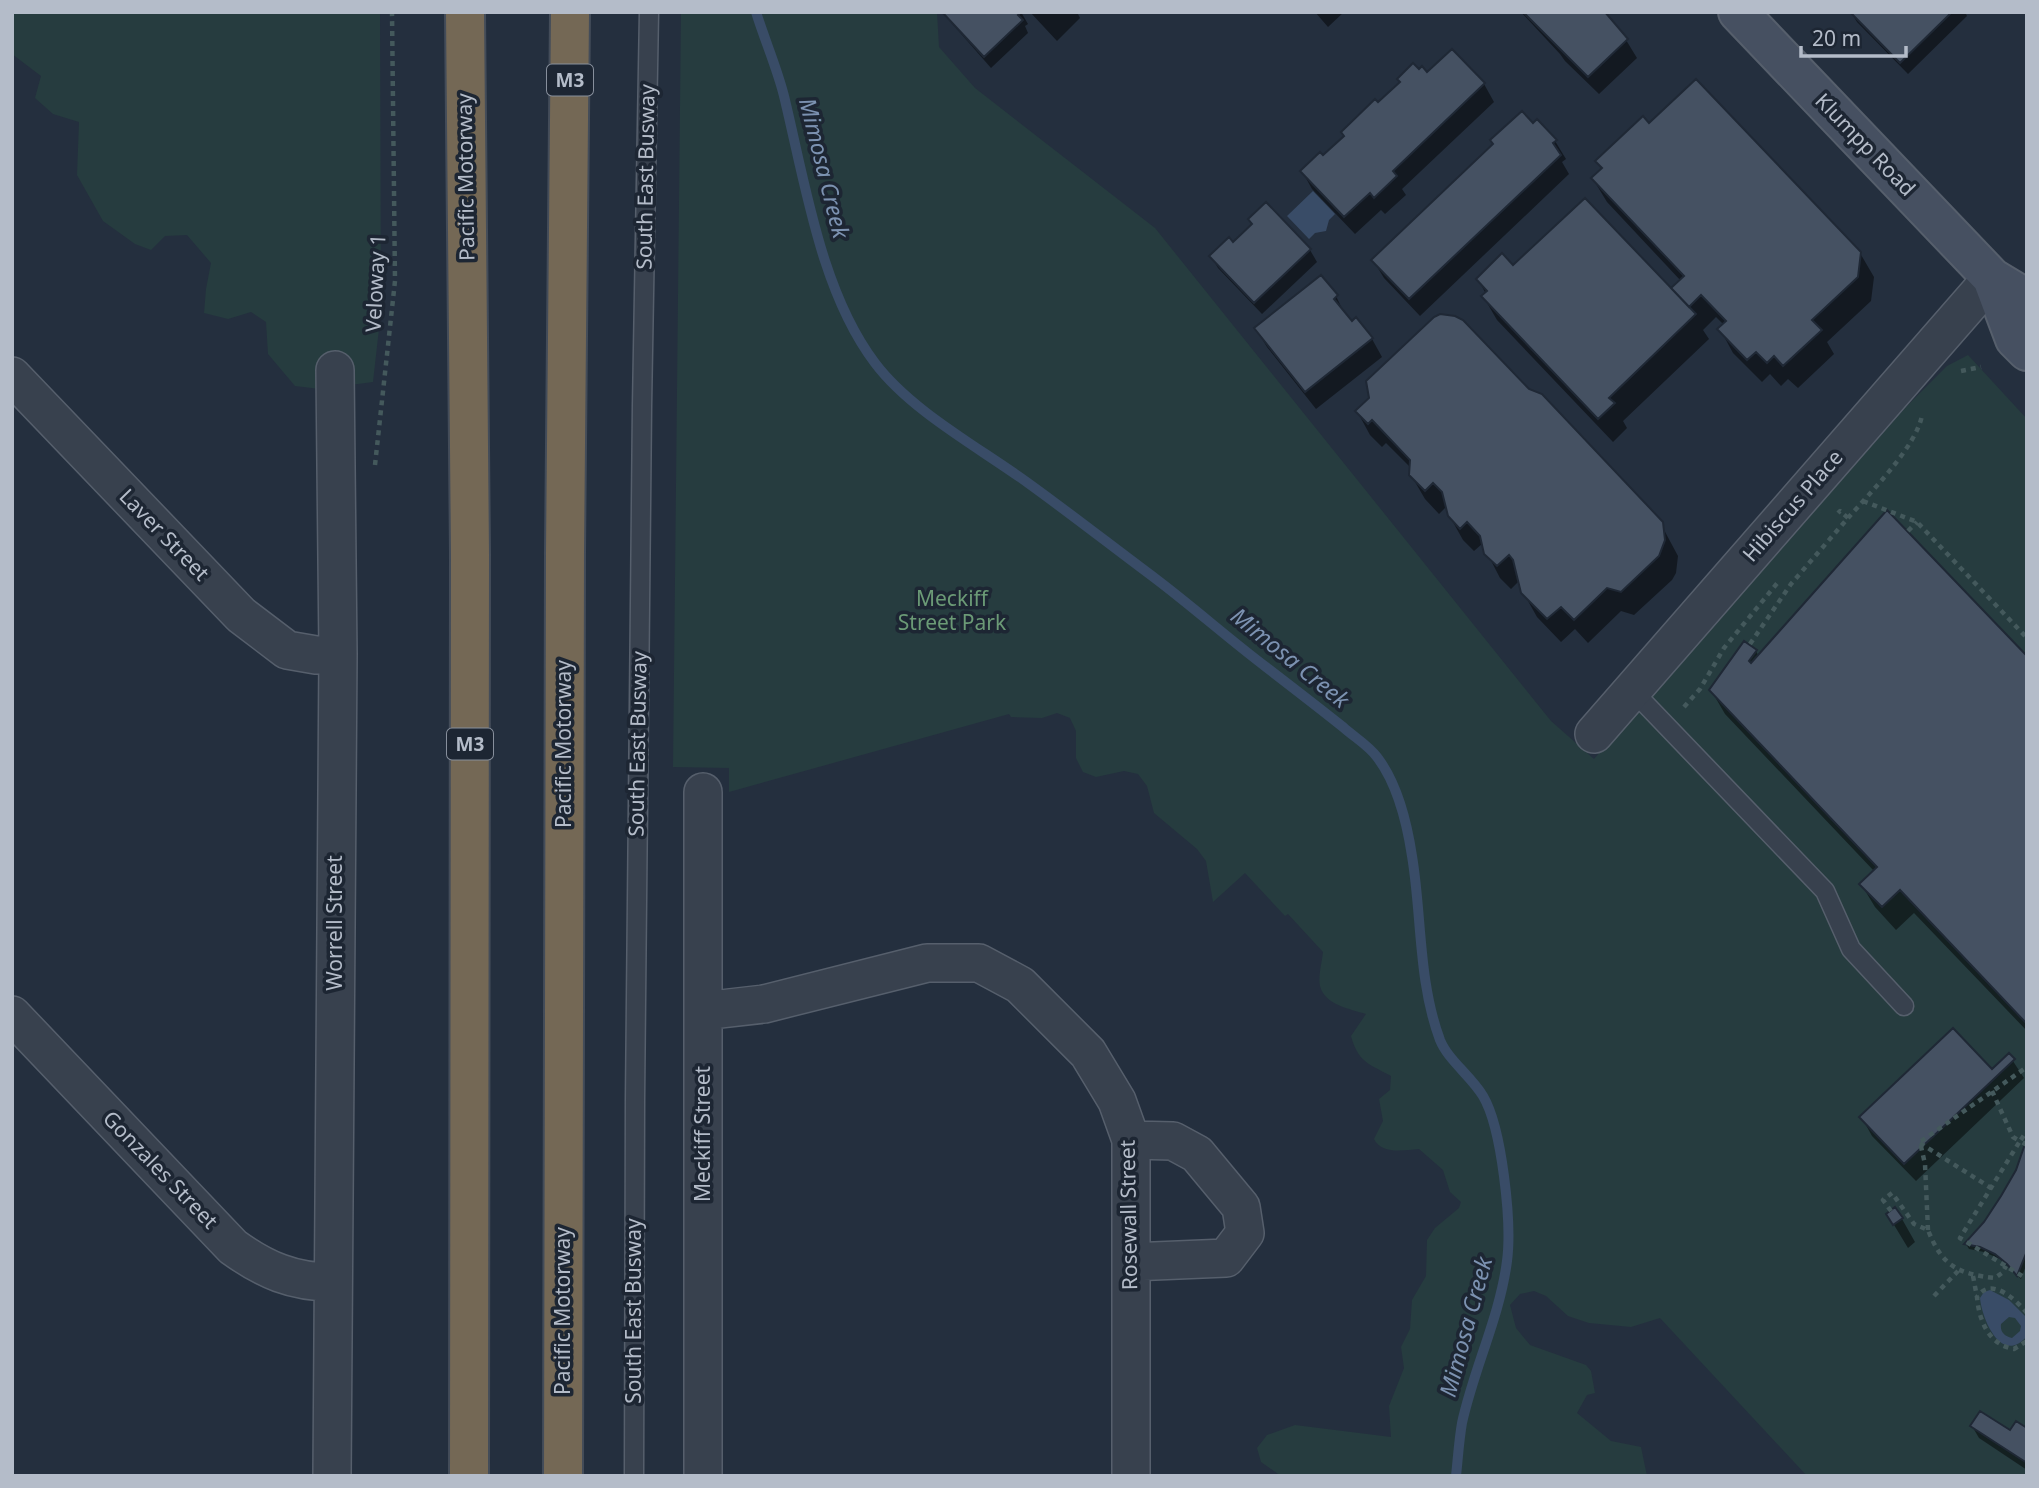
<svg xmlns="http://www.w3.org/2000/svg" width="2039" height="1488" viewBox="0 0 2039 1488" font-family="'Noto Sans',sans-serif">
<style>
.green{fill:#263c3f}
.water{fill:#394c67;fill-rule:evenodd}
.shadow{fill:#0007}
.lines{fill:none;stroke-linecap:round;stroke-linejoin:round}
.stream{stroke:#394c67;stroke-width:10}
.building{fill:#455162;stroke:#1f2835;stroke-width:2}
.lane-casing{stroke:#565f6c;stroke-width:21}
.street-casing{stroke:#565f6c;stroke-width:40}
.secondary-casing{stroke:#565f6c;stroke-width:42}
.highway-casing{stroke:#434c59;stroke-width:42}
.path{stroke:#44595c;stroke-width:4.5;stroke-dasharray:5 5;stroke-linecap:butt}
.lane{stroke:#38414e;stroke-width:18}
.street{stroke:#38414e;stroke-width:37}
.secondary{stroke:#465061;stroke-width:38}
.highway{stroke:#746855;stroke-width:38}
.labels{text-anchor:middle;stroke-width:7;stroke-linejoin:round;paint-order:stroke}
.shield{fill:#1d2633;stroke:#878f9c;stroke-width:2}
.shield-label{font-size:19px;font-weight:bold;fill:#b4bcc9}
.street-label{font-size:21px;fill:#b4bcc9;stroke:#1d2633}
.park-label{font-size:21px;fill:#6b9a76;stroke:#1d2633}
.water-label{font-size:23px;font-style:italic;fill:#7c92b1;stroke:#1d2633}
</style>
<rect width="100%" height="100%" fill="#242f3e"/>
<!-- green -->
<path class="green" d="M12,12H380L381,311L373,382L320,389L295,386L268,354L266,322L251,312L228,319L204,313L206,289L211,263L187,235L165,236L151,250L135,244L103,221L77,175L79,122L53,114L35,98L41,76L12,54Z
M681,12H937L939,47L975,88L1155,228L1551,721L1594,759L1906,407L1947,366L1968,355L2027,419V1476H1807L1660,1318L1631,1327L1589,1323L1568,1316L1546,1296L1534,1291L1520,1294L1510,1305L1516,1328L1530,1345L1586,1365L1591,1371L1595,1393L1587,1395L1577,1413L1611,1441L1641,1447L1647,1476H1281L1261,1462L1257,1448L1267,1435L1295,1425L1391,1437L1389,1406L1404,1368L1401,1347L1410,1329L1412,1300L1426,1276L1427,1240L1435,1228L1459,1208L1461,1202L1450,1192L1443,1170L1419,1149C1404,1150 1382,1155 1374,1139L1383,1121L1379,1099L1390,1090L1391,1076C1369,1064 1358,1062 1351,1036L1366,1014C1350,1009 1325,1005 1320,986C1318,976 1322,962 1323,952L1288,914L1285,916L1245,873L1213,902L1206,861L1197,849L1154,813L1147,786L1138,774L1124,771L1096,777L1083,772L1076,758V731L1070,718L1057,713L1042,718L1011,717L1009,714L729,792V768L673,767Z"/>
<!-- water -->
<path class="water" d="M1313,191L1335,214L1329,220L1326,231L1315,233L1309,239L1287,216Z
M1990,1290L2009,1300L2025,1316L2027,1336C2002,1366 1982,1320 1980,1298L1984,1292ZM2009,1317L2015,1318L2021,1326L2020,1331L2012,1338C2004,1336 2000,1332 2001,1324Z"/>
<!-- shadow -->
<path class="shadow" d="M942,12H1021L1028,24L1025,26L1028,33L991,68Z
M1030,12H1077L1080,18L1057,41Z
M1315,12H1344L1328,27Z
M1521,12H1602L1626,40L1637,58L1599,94L1565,61L1560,54Z
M1851,12H1965L1967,16L1908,74L1857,22Z
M1452,51L1484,84L1494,102L1402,189L1406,195L1385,214L1381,210L1355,234L1312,189L1302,171L1323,157L1378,105L1427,75Z
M1533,125L1555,141L1566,159L1562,162L1569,174L1420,316L1384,278L1373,260Z
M1649,126L1860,253L1874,277L1871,301L1827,342L1834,354L1798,388L1788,379L1781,386L1770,374L1762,382L1733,353L1720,329L1724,325L1716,317L1703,330L1709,339L1623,421L1627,428L1613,442L1497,320L1483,296L1486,294L1478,279L1513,268L1671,290L1681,281L1607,202L1593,179L1603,170L1598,162Z
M1232,244L1310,250L1317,262L1262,314L1218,268L1211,256Z
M1336,296L1345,315L1372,339L1382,357L1316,409L1267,347L1256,329Z
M1528,391L1656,515L1678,556L1676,573L1672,580L1634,615L1621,611L1588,643L1575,629L1561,642L1537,617L1523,592L1520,580L1511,589L1500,578L1484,547L1482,544L1474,551L1463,540L1449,515L1447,506L1439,514L1425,499L1411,475L1412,469L1386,443L1382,447L1370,435L1357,411Z
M1756,651L1759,657L2027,659V1031L1914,913L1896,930L1875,907L1861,884L1874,871L1725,714L1711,690Z
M2009,1055L2024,1078L1916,1181L1872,1136L1862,1118L1992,1072Z
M2027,1146V1263L2021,1279L2000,1259L1984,1252L1969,1249L1966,1244L1986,1223L2017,1170Z
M1888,1215L1902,1219L1915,1242L1908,1248Z
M1972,1426L2010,1432L2027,1430V1470L1979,1438Z"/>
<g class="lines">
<!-- stream -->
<path class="stream" d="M756,12C765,41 777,68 784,96C805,182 821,292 875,363C911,411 980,448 1028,483C1071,514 1113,547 1156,579C1193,607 1229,639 1266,667C1292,687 1318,707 1343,727C1354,737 1368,745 1377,757C1397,783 1407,823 1412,856C1422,916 1418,981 1440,1040C1448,1060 1471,1076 1483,1096C1502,1128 1512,1223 1507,1261C1500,1316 1474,1368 1462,1423C1459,1440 1458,1458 1456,1476"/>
</g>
<!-- building -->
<path class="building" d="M942,12H1021L1018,15L1023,20L984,57Z
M1523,12H1605L1628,39L1588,77Z
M1850,12H1952L1900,63Z
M1452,49L1485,83L1393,171L1397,176L1374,198L1370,193L1344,217L1300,171L1320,152L1323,155L1344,136L1341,132L1375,99L1378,102L1400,82L1397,79L1413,63L1419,69L1422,66L1427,72Z
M1696,79L1861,252L1858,277L1812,320L1822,330L1783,366L1774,356L1767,363L1756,352L1747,360L1717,329L1726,321L1701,295L1689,307L1671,288L1684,276L1591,178L1602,168L1595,161L1643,116L1649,123Z
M1522,111L1533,123L1537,119L1557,140L1553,143L1561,155L1409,299L1371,260L1493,144L1490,140Z
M1585,198L1696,314L1609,398L1615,403L1598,419L1481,296L1487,291L1476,279L1502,253L1513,265Z
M1266,202L1311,249L1254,303L1209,256L1229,237L1233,242L1252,224L1248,219Z
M1321,275L1338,295L1334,299L1352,321L1356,317L1373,338L1305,392L1254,328Z
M1440,314L1455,316L1463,320L1529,389L1542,394L1663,522L1665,540L1659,556L1621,592L1607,588L1574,620L1561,607L1547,619L1521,593L1513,560L1509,555L1497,566L1484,554L1480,536L1467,522L1460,529L1448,516L1442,492L1433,483L1425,491L1409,475L1410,460L1372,420L1368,424L1355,411L1369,398L1366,381L1434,317Z
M1887,510L2027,656V1024L1900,890L1882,907L1859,884L1877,867L1709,690L1744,641L1757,650L1749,661L1751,663Z
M1953,1028L1992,1069L2009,1053L2015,1059L1904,1164L1859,1117Z
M2026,1141L2027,1251L2017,1276L2007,1264L1995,1254L1980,1247L1964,1244L1984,1222L2001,1196L2016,1170Z
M1895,1207L1903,1218L1893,1225L1886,1214Z
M1980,1411L2010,1430L2016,1421L2027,1428V1463L1970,1426Z"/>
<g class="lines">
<!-- lane casing -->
<g class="lane-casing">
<path id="lane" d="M1632,690L1825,891L1851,949L1904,1006
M634,1476L635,1100L642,406L649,12"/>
</g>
<!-- street casing -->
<g class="street-casing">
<path id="street" d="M12,376L241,615L287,650L316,655L338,654
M1594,734L1992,278
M703,792V1476
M703,1011L764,1004L927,963H979L1020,985L1088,1053L1117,1101L1131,1140V1476
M12,1015L233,1247C265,1270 293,1282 332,1282
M1131,1262L1226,1258L1245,1233L1241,1207L1197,1154L1173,1141L1131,1140
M332,1476L338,654L335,370"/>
</g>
<!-- secondary casing -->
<g class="secondary-casing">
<path id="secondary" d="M1738,12L1992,278L2027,299
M1992,278L2015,339L2027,351"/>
</g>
<!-- highway casing -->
<g class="highway-casing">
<path id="highway" d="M465,12L470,555L469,1476
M563,1476L565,553L570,12"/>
</g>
<!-- path -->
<path class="path" d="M1961,371L1981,367
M375,465L395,281L392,12
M1863,501L1917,522L2027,638
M1848,518C1869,494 1917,446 1922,415
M1908,531L1917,522
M1750,644L1791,584L1848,518L1840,511L1838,513
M1684,707L1700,689L1724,648L1779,581
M1992,1091L2013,1137L2020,1141L2027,1131
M1920,1143L1991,1188
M2027,1145L2020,1141L1960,1238L2027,1279
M1891,1211L1883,1200L1892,1193L1914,1224L1928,1230C1942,1266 1958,1274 1995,1278L2002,1273L2006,1266
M1928,1230L1925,1164L1920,1142L2027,1067
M1973,1276L1977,1297
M1934,1296L1958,1271
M2027,1313C2015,1299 1991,1276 1977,1297C1979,1321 1989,1345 2014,1349L2027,1341"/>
<!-- lane -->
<use href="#lane" class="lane"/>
<!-- street -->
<use href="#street" class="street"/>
<!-- secondary -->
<use href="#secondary" class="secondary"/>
<!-- highway -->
<use href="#highway" class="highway"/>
</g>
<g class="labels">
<!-- shield labels -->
<g class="shield">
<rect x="547" y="64.5" width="46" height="31" rx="5"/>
<rect x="447" y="728.5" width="46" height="31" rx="5"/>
</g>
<g class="shield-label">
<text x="570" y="87">M3</text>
<text x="470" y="751">M3</text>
</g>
<!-- street labels -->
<g class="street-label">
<text transform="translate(1865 145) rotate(46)" y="7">Klumpp Road</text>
<text transform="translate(466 177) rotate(-91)" y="7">Pacific Motorway</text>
<text transform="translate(646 177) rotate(-89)" y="7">South East Busway</text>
<text transform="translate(376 283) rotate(-87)" y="7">Veloway 1</text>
<text transform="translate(1793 506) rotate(-49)" y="7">Hibiscus Place</text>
<text transform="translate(164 535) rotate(46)" y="7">Laver Street</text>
<text transform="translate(564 744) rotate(-90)" y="7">Pacific Motorway</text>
<text transform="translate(638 744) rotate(-89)" y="7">South East Busway</text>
<text transform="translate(335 923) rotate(-90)" y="7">Worrell Street</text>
<text transform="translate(703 1134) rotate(-90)" y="7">Meckiff Street</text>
<text transform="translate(160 1170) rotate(46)" y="7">Gonzales Street</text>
<text transform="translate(1129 1215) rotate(-91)" y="7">Rosewall Street</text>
<text transform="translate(563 1311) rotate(-90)" y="7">Pacific Motorway</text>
<text transform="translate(634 1311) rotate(-90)" y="7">South East Busway</text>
</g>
<!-- park labels -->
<g class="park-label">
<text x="952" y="606">Meckiff<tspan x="952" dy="24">Street Park</tspan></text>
</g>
<!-- water labels -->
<g class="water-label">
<text transform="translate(824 168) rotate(76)" y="8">Mimosa Creek</text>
<text transform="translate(1290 658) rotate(39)" y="8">Mimosa Creek</text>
<text transform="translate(1466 1327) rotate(-75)" y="8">Mimosa Creek</text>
</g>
</g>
<!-- border -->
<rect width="2039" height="1488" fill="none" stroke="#b4bcc9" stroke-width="28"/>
<!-- scale -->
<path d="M1801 46v10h105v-10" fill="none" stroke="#b4bcc9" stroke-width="3.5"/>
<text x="1812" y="46" font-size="21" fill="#b4bcc9" stroke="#1d2633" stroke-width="5" paint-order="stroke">20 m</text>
</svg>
